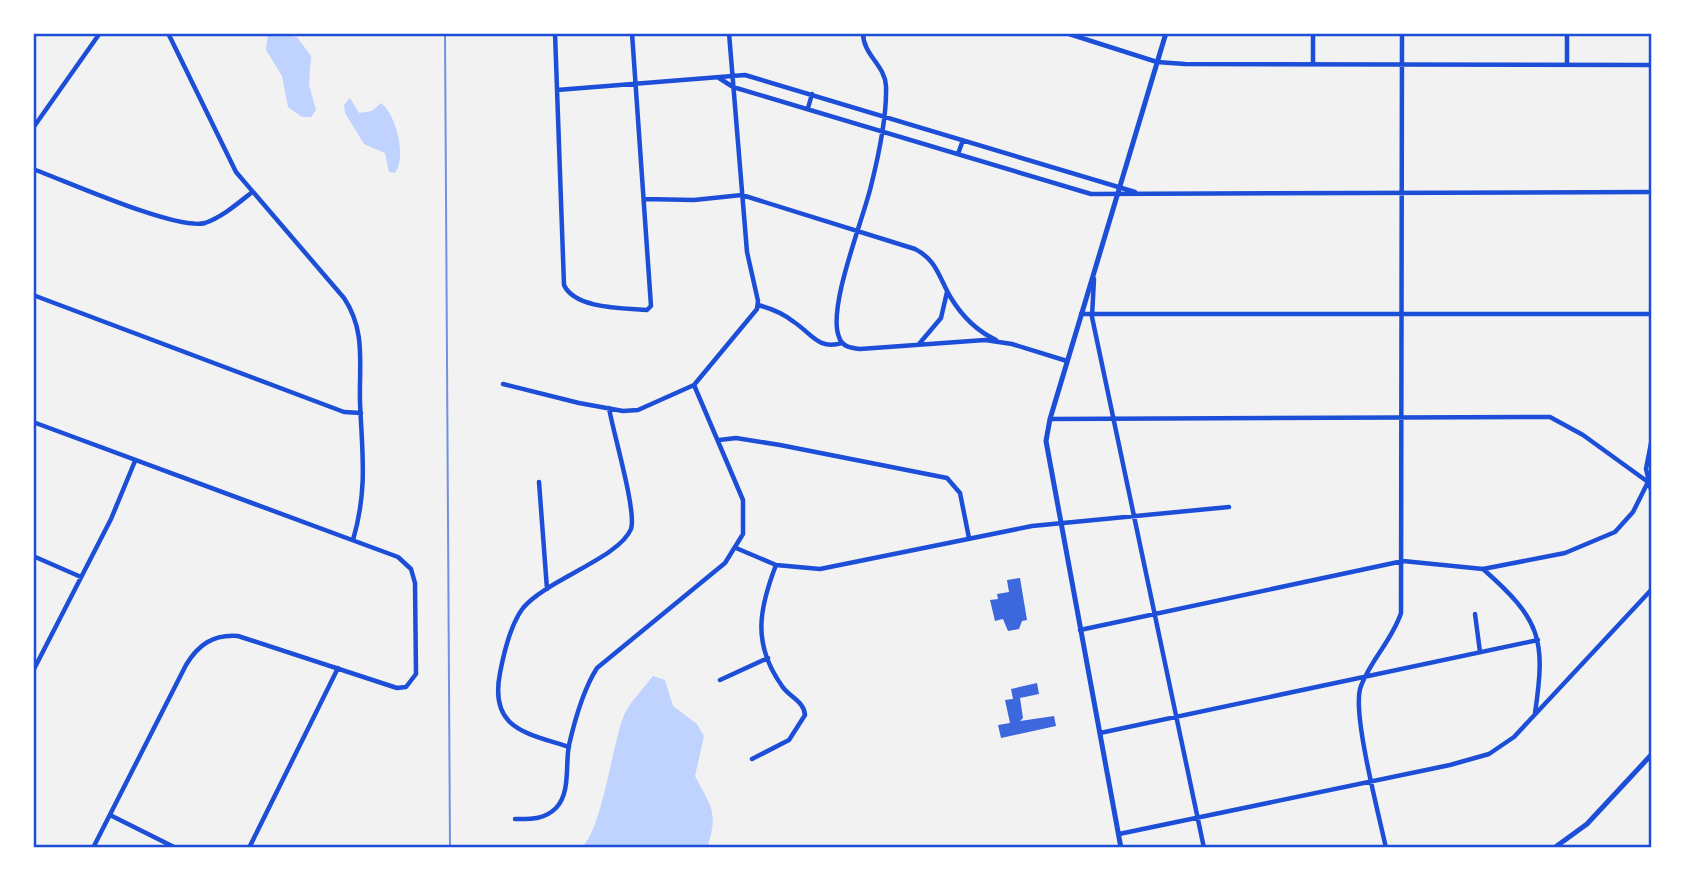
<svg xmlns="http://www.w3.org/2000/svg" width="1685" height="881" viewBox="0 0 1685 881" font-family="Mulish,sans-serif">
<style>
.water{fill:#bfd3fe}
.building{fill:#3d67dc}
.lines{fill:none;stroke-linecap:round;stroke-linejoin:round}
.minor{stroke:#1d4ed8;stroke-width:4.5}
.tertiary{stroke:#1d4ed8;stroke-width:5}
.secondary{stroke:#1d4ed8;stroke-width:5}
.rail{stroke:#7290e2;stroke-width:2}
.neatline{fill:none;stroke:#1d4ed8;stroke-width:2.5}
</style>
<rect width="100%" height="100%" fill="#f2f2f2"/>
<!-- water -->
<path class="water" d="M268,33L297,37L311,56L309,85L316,110L311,117H302L288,107L282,76L266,50Z
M350,98L359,113L372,111L381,103C396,114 407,157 395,173L389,172L385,153L364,144L345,113L344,105Z
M653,676L665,680L673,706L697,724L704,736L695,776C711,807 719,812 707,848H581C602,831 612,745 624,715C630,702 644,688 653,676Z"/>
<!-- building -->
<path class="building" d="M1020,578L1027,620L1022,621L1019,629L1008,631L1003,619L995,621L990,600L998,599L997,594L1009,592L1007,580Z
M1037,683L1039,694L1020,698L1023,718L1020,721L1054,716L1056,726L1001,738L998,725L1010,723L1005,700L1013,699L1011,689Z"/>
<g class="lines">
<!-- minor -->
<path class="minor" d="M168,33L236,172L344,298C366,331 359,363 360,402C362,452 368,489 353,540
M555,33L564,285C575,309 623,308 647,310L651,306L632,33
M863,33C863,55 885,65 886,86C887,115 878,158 871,186C863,220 827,308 839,337C842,347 851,348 860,349L985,340L1012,344L1067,361
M1066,33L1157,62L1185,64L1652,65
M1313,64V33
M1567,64V33
M719,78L733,87L1091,194L1652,192
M557,90L745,75L1135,192
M808,108L812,94
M33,128L100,33
M958,154L963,140
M33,169C66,181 177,231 205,223C222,217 237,204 251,193
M644,199L694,200L742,195L915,249C937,260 939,278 951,298C962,316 977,331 996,340
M1094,279L1092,317L1204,848
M33,295L344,412L361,413
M758,305C770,308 784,314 794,322C812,334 818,350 842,343
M1081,314H1652
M919,344L941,318L947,292
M503,384L579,403L623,411L638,410L694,385L757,309L758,301L747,252L729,33
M1050,419L1550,417L1583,435L1648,482L1633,512L1615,532L1565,553L1483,569L1403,561L1080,630
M33,422L398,557L411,569L415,583L416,674L406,687L397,688L238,636C213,634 198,645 186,665L93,848
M1652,438L1646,469L1652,494
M719,440L736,438L780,445L947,478L960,493L969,538
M539,482L547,589
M736,548L776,565L820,569L1032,526L1229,507
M33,556L81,577
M1483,569C1541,620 1546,639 1535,713
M1475,614L1480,652
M33,671L111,519L135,461
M720,680L768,658
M1100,733L1538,640
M569,747C526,733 489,729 500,673C504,652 510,625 523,608C546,580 619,558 631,529C637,512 613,432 609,408
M752,759L789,740L805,715C804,701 789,697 782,686C752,644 759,609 776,565
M110,815L176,848
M515,819C530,819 544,820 556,808C571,792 565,765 569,745C575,719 583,690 597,668L725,563L743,534V500L694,385
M1119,834L1450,765L1489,754L1514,737L1652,589
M249,848L338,668
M1386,848C1379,815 1353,717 1360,689C1368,663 1392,641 1401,613L1402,33"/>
<!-- tertiary -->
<path class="tertiary" d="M1121,848L1046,441L1050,419L1166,33"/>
<!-- secondary -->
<path class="secondary" d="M1554,848L1587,824L1652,754"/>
<!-- rail -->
<path class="rail" d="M445,33L450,848"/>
</g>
<!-- border -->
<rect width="1685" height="881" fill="none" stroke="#ffffff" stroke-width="70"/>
<rect x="35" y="35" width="1615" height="811" class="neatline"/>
</svg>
